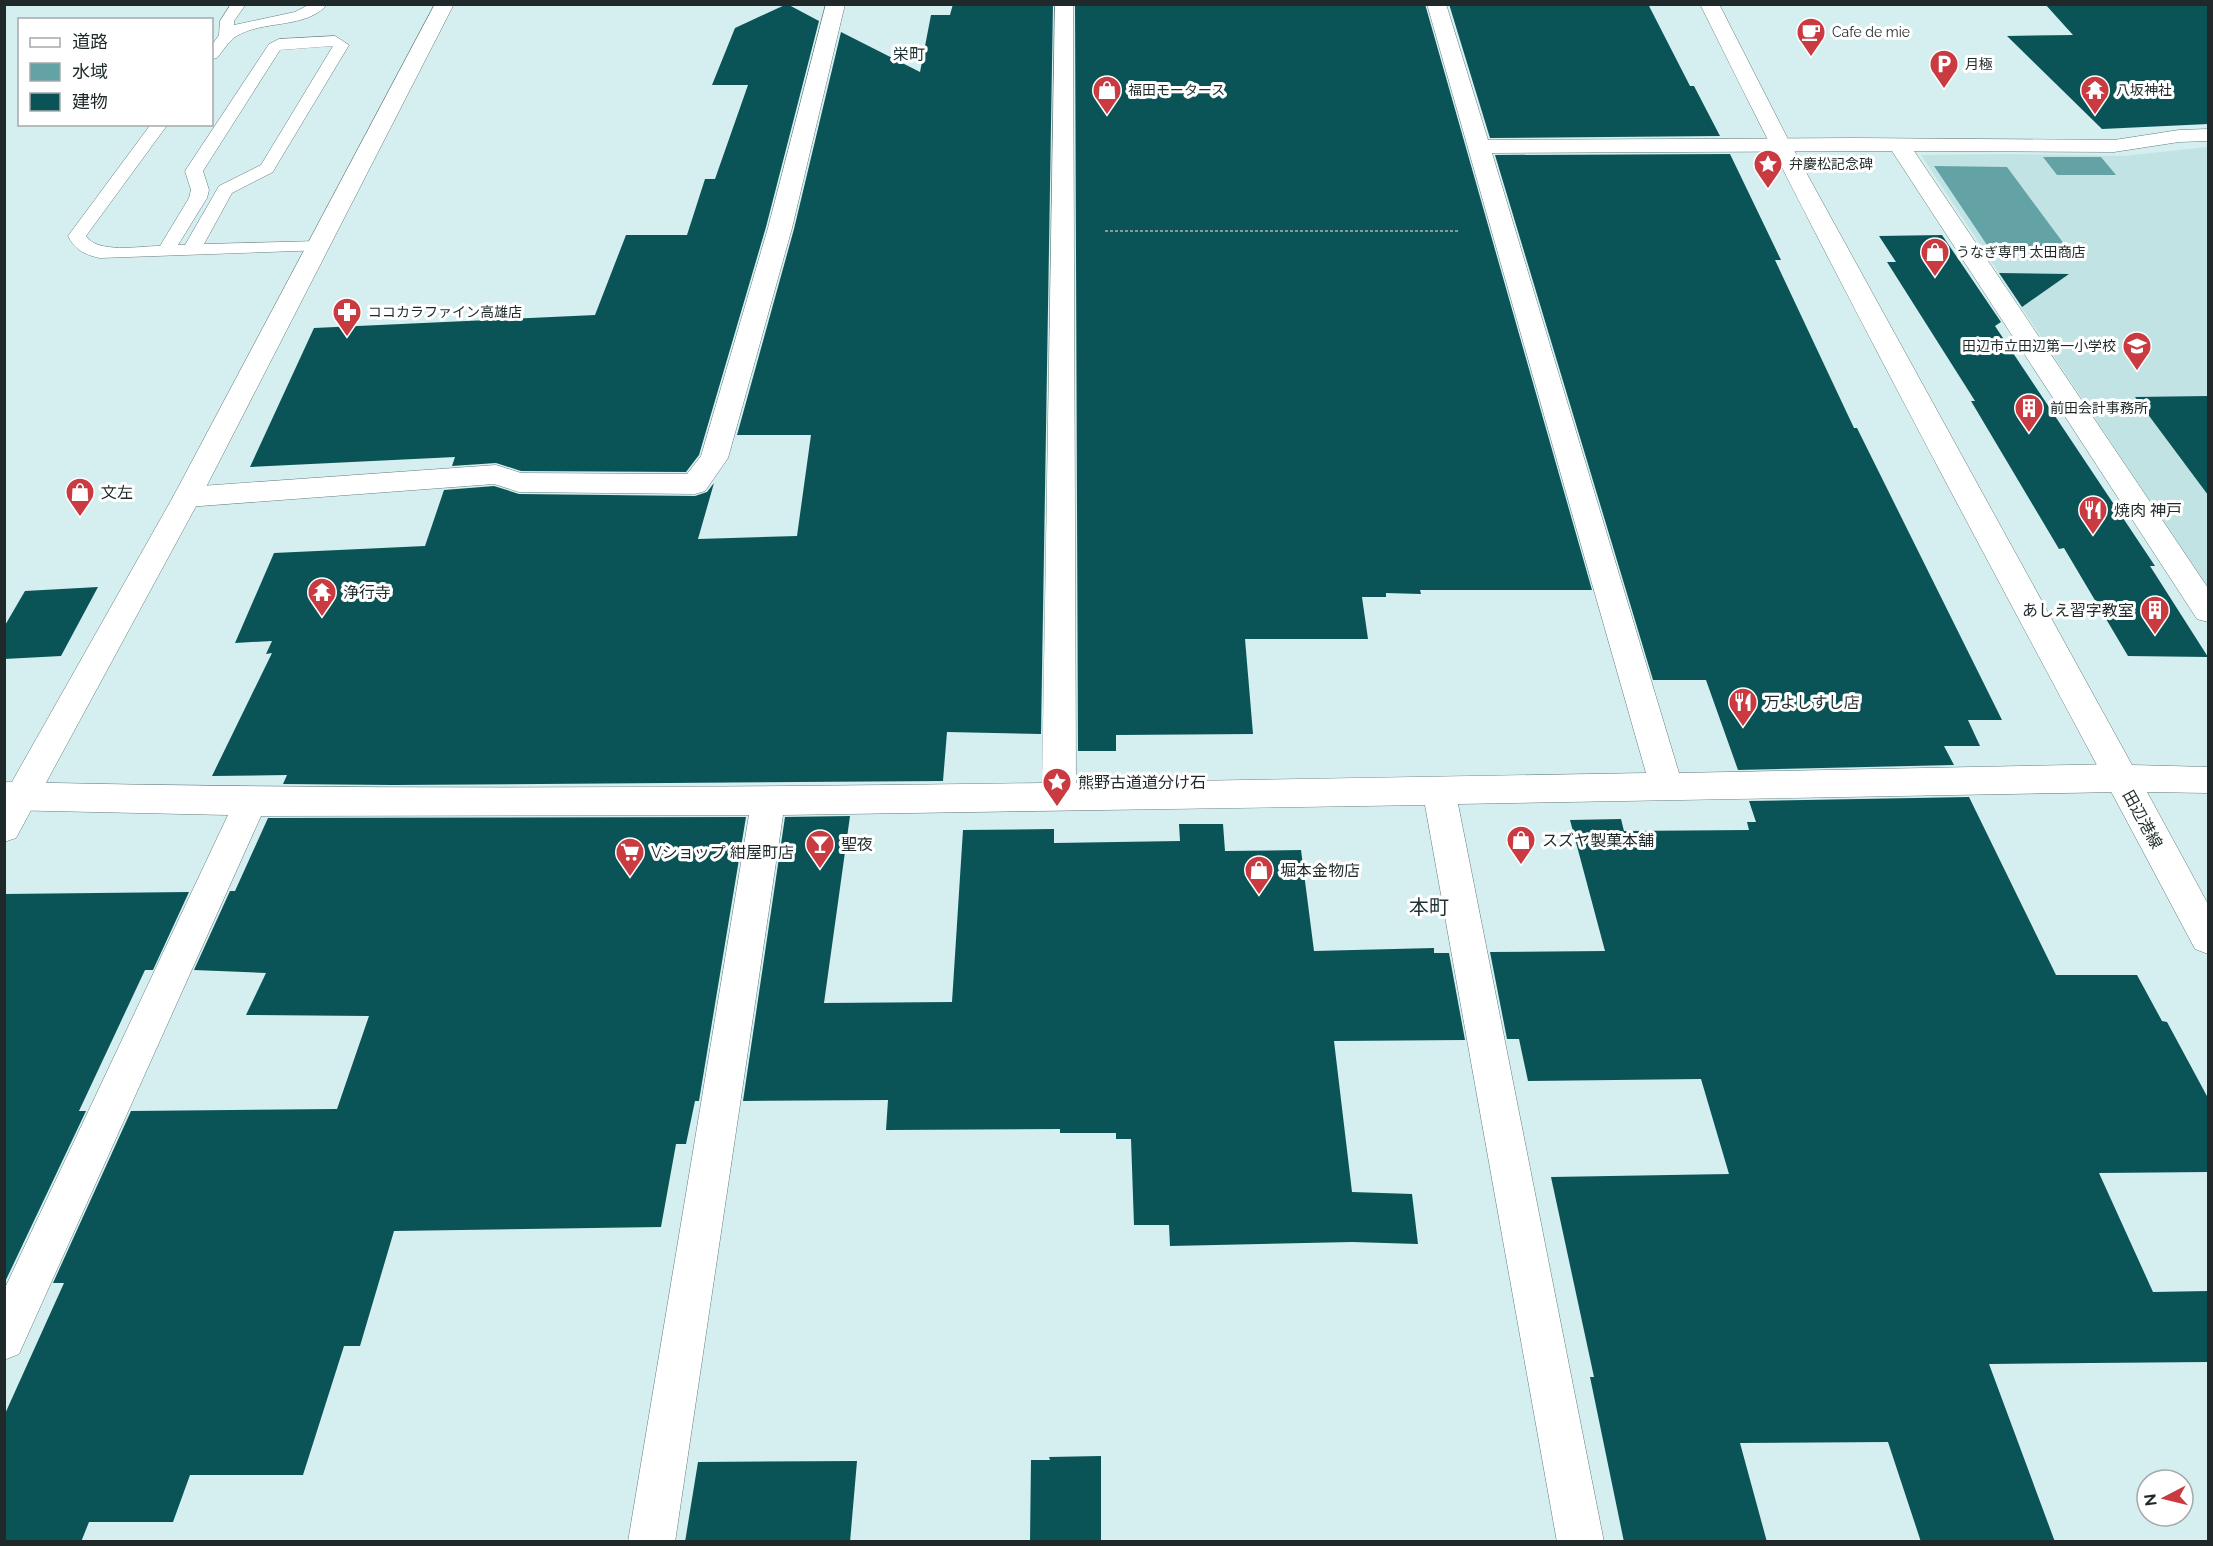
<svg xmlns="http://www.w3.org/2000/svg" width="2213" height="1546" viewBox="0 0 2213 1546" font-family="Raleway,'Noto Sans JP',sans-serif">
<style>
.built{fill:#c1e3e4}
.water{fill:#63a3a6}
.building{fill:#0a5457}
.lines{fill:none;stroke-linecap:round;stroke-linejoin:round}
.lane-casing{stroke:#667c7d;stroke-width:1}
.street-casing{stroke:#667c7d;stroke-width:1}
.secondary-casing{stroke:#667c7d;stroke-width:1}
.path{stroke:#87999a;stroke-width:2;stroke-dasharray:3 2;stroke-linecap:butt}
.lane{fill:#fff;fill-rule:evenodd}
.street{fill:#fff;fill-rule:evenodd}
.secondary{fill:#fff;fill-rule:evenodd}
.labels{text-anchor:middle;stroke-width:6;stroke-linejoin:round;paint-order:stroke}
.far-poi-label{font-size:14px;fill:#1f2929;stroke:#fff;text-anchor:start}
.far-quarter-label{font-size:16px;fill:#1e3233;stroke:#fff}
.poi-label{font-size:16px;fill:#1f2929;stroke:#fff;text-anchor:start}
.street-label{font-size:16px;fill:#1f2929;stroke:#fff}
.quarter-label{font-size:20px;fill:#1e3233;stroke:#fff}
</style>
<rect width="100%" height="100%" fill="#d5eeef"/>
<!-- built -->
<path class="built" d="M2208,147V589L1921,155L2012,154L2123,156Z"/>
<!-- water -->
<path class="water" d="M2043,157H2101L2116,175H2057Z
M1934,166L2007,167L2070,252L1991,251Z"/>
<!-- building -->
<path class="building" d="M787,4L819,21L766,227L699,455L686,472L521,471L496,463L452,466L455,457L250,467L314,328L595,315L626,235H687L705,179H715L748,85H712L735,28Z
M953,4H1053L1041,734L947,732L943,781L393,785L283,784L287,775L212,776L272,653L266,654L272,641L235,643L274,553L425,546L444,490L494,486L519,494L695,496L707,492L714,483L698,539L797,536L811,435H737L794,229L841,32L920,72L931,15H950Z
M1075,4H1425L1592,590H1420L1421,594L1386,593V597H1362L1368,639H1245L1253,734L1116,735V751H1078Z
M1449,4H1648L1690,86H1694L1720,136L1490,138Z
M2045,4H2208V124L2102,129L2007,36L2073,35Z
M1730,154L1781,260H1775L1854,428H1857L2002,720H1968L1980,746H1944L1954,765L1738,770L1706,680H1653L1495,155Z
M1942,235L2001,322L1995,326L2155,566H2150L2208,657L2128,656L2064,548L2059,549L1971,401H1975L1887,262H1896L1879,236Z
M1999,273L2069,274L2022,307Z
M2208,396V495L2135,397Z
M98,587L61,656L4,659V627L25,591Z
M1969,797L2056,975H2137L2162,1021L2167,1022L2208,1098V1172L2099,1173L2153,1292L2208,1291V1362L1989,1364L2055,1542H1921L1888,1442L1740,1443L1767,1542H1624L1590,1377H1594L1551,1177L1729,1174L1701,1079L1528,1081L1519,1039H1507L1490,952L1605,951L1570,820L1621,819L1624,831L1749,830L1747,822H1756L1749,801Z
M850,816L824,1003L952,1002L963,830L1054,829V843L1180,841L1179,824H1223L1225,851L1301,850L1314,951L1434,948V953H1449L1465,1040L1334,1041L1352,1192L1412,1194L1418,1244L1352,1242L1170,1246L1169,1225H1134L1131,1139H1116V1133H1060V1129L886,1130L888,1100L743,1101L785,817Z
M746,817L699,1101H695L686,1144H676L661,1227L394,1231L360,1346H344L303,1475H190L173,1522H89L81,1542H4V1416L64,1283H53L131,1111L337,1109L369,1016L246,1015L266,973L194,970L230,891H235L268,818Z
M189,892L153,970H145L79,1111H86L4,1284V894Z
M1101,1456V1542H1030L1031,1460H1050L1049,1457Z
M857,1461L850,1542H685L698,1462Z"/>
<g class="lines">
<!-- lane casing -->
<g class="lane-casing">
<path id="lane" d="M231,4H246L234,21V25L295,12L310,4H328C305,30 263,19 235,37C228,42 223,51 217,58L212,59V45L219,35L220,21Z
M335,36L349,45L275,168L273,172L232,193L204,244L318,241L324,242L327,246L324,250L100,258C85,255 75,250 68,236L151,124H168L86,236C97,254 140,246 160,246L189,198L191,190L185,171L269,44L279,39ZM333,46L261,165L219,186L185,245H178L207,198L209,190L203,171L280,50Z"/>
</g>
<!-- street casing -->
<g class="street-casing">
<path id="street" d="M826,4H845L792,228L728,458L705,491L695,494L519,492L494,484L187,507L177,504L173,497L177,490L187,487L496,465L521,473L687,474L701,456L768,228Z
M1055,4H1073L1076,783L1646,773L1427,4H1446L1488,140L1855,138L2114,140L2179,130L2208,129V141L2179,142L2114,152L1914,151L2208,588V622L2197,619L1892,151L1492,153L1679,773L2120,764L2132,768L2137,778L2132,788L2120,792L1458,804L1604,1542H1557L1425,805L783,815L675,1542H628L749,815L261,816L19,1354L4,1360V1290L228,815L4,810V782C350,790 696,788 1042,783Z"/>
</g>
<!-- secondary casing -->
<g class="secondary-casing">
<path id="secondary" d="M435,4H454L201,497L16,838L4,842V796L173,497Z
M1700,4H1719L1791,145L2132,765L2208,767V793L2147,792L2208,904V954L2195,949C2029,636 1857,323 1700,4Z"/>
</g>
<!-- path -->
<path class="path" d="M1105,231H1460"/>
<!-- lane -->
<use href="#lane" class="lane"/>
<!-- street -->
<use href="#street" class="street"/>
<!-- secondary -->
<use href="#secondary" class="secondary"/>
</g>
<!-- icons -->
<defs>
<g id="cafe-pin" transform="scale(1.5)"><path d="M0 17L-7.5 6A9.5 9.5 0 1 1 7.5 6Z" fill="#ca3b41" stroke="#fff"/><path d="M-5.5-4.5H6V0H3Q3 3.5 0 3.5H-2.5Q-5.5 3.5-5.5 0ZM3-3.2v2h1.7v-2ZM-6 4.5H4V6H-6Z" fill="#fff"/></g>
<g id="parking-pin" transform="scale(1.5)"><path d="M0 17L-7.5 6A9.5 9.5 0 1 1 7.5 6Z" fill="#ca3b41" stroke="#fff"/><path d="M-3.5-5.5H1a3.5 3.5 0 0 1 0 7H-1V5.5H-3.5ZM-1-3.4V-.6H.8a1.4 1.4 0 0 0 0-2.8Z" fill="#fff"/></g>
<g id="shop-pin" transform="scale(1.5)"><path d="M0 17L-7.5 6A9.5 9.5 0 1 1 7.5 6Z" fill="#ca3b41" stroke="#fff"/><path d="M-5-2.5h2.3a2.7 3.5 0 0 1 5.4 0H5L5.5 6h-11ZM-1.5-2.5h3a1.5 2.3 0 0 0-3 0Z" fill="#fff"/></g>
<g id="temple-pin" transform="scale(1.5)"><path d="M0 17L-7.5 6A9.5 9.5 0 1 1 7.5 6Z" fill="#ca3b41" stroke="#fff"/><path d="M0-6L5-2H3V0L6.5 2.5H4V6H1.5V3h-3V6H-4V2.5H-6.5L-3 0V-2H-5Z" fill="#fff"/></g>
<g id="sight-pin" transform="scale(1.5)"><path d="M0 17L-7.5 6A9.5 9.5 0 1 1 7.5 6Z" fill="#ca3b41" stroke="#fff"/><path d="M0-6L1.8-2.2L6-1.7L2.9 1.2L3.7 5.4L0 3.3L-3.7 5.4L-2.9 1.2L-6-1.7L-1.8-2.2Z" fill="#fff"/></g>
<g id="pharmacy-pin" transform="scale(1.5)"><path d="M0 17L-7.5 6A9.5 9.5 0 1 1 7.5 6Z" fill="#ca3b41" stroke="#fff"/><path d="M-2-6h4v4h4v4h-4v4h-4v-4h-4v-4h4Z" fill="#fff"/></g>
<g id="school-pin" transform="scale(1.5)"><path d="M0 17L-7.5 6A9.5 9.5 0 1 1 7.5 6Z" fill="#ca3b41" stroke="#fff"/><path d="M0-5L7-2L0 1L-7-2ZM-4 1L0 2.5L4 1V4Q0 6-4 4Z" fill="#fff"/></g>
<g id="building-pin" transform="scale(1.5)"><path d="M0 17L-7.5 6A9.5 9.5 0 1 1 7.5 6Z" fill="#ca3b41" stroke="#fff"/><path d="M-4-6H4V6H1V3H-1V6H-4ZM-2.5-4.3h1.7v1.8h-1.7ZM.8-4.3h1.7v1.8H.8ZM-2.5-1h1.7V.8h-1.7ZM.8-1h1.7V.8H.8Z" fill="#fff"/></g>
<g id="restaurant-pin" transform="scale(1.5)"><path d="M0 17L-7.5 6A9.5 9.5 0 1 1 7.5 6Z" fill="#ca3b41" stroke="#fff"/><path d="M-5-6h1v4h1v-4h1v4h1v-4h1v5L-1.5 .5V6h-2V.5L-5-1ZM5-6V6H3V1.5H1.5Q1.5-4 5-6Z" fill="#fff"/></g>
<g id="bar-pin" transform="scale(1.5)"><path d="M0 17L-7.5 6A9.5 9.5 0 1 1 7.5 6Z" fill="#ca3b41" stroke="#fff"/><path d="M-6-5H6L.8 .8V4.5H3.5V6h-7V4.5H-.8V.8Z" fill="#fff"/></g>
<g id="supermarket-pin" transform="scale(1.5)"><path d="M0 17L-7.5 6A9.5 9.5 0 1 1 7.5 6Z" fill="#ca3b41" stroke="#fff"/><path d="M-6-5.5h2.5l.6 2H6L4.5 2H-2.5L-4.4-4H-6ZM-1.5 3.2a1.3 1.3 0 1 0 .1 0ZM3 3.2a1.3 1.3 0 1 0 .1 0Z" fill="#fff"/></g>
</defs>
<g fill-rule="evenodd">
<use href="#cafe-pin" x="1811" y="32"/>
<use href="#parking-pin" x="1944" y="64"/>
<use href="#shop-pin" x="1107" y="90"/>
<use href="#temple-pin" x="2095" y="90"/>
<use href="#sight-pin" x="1768" y="164"/>
<use href="#shop-pin" x="1935" y="252"/>
<use href="#pharmacy-pin" x="347" y="312"/>
<use href="#school-pin" x="2137" y="346"/>
<use href="#building-pin" x="2029" y="408"/>
<use href="#shop-pin" x="80" y="492"/>
<use href="#restaurant-pin" x="2093" y="510"/>
<use href="#temple-pin" x="322" y="592"/>
<use href="#building-pin" x="2155" y="610"/>
<use href="#restaurant-pin" x="1743" y="702"/>
<use href="#sight-pin" x="1057" y="782"/>
<use href="#shop-pin" x="1521" y="840"/>
<use href="#bar-pin" x="820" y="844"/>
<use href="#supermarket-pin" x="630" y="852"/>
<use href="#shop-pin" x="1259" y="870"/>
</g>
<g class="labels">
<!-- far-poi labels -->
<g class="far-poi-label">
<text x="1832" y="37">Cafe de mie</text>
<text x="1965" y="69">月極</text>
<text x="1128" y="95">福田モータース</text>
<text x="2116" y="95">八坂神社</text>
<text x="1789" y="169">弁慶松記念碑</text>
<text x="1956" y="257">うなぎ専門 太田商店</text>
<text x="368" y="317">ココカラファイン高雄店</text>
<text x="2116" y="351" text-anchor="end">田辺市立田辺第一小学校</text>
<text x="2050" y="413">前田会計事務所</text>
</g>
<!-- far-quarter labels -->
<g class="far-quarter-label">
<text x="909" y="60">栄町</text>
</g>
<!-- poi labels -->
<g class="poi-label">
<text x="101" y="498">文左</text>
<text x="2114" y="516">焼肉 神戸</text>
<text x="343" y="598">浄行寺</text>
<text x="2134" y="616" text-anchor="end">あしえ習字教室</text>
<text x="1764" y="708">万よしすし店</text>
<text x="1078" y="788">熊野古道道分け石</text>
<text x="1542" y="846">スズヤ製菓本舗</text>
<text x="841" y="850">聖夜</text>
<text x="651" y="858">Vショップ 紺屋町店</text>
<text x="1280" y="876">堀本金物店</text>
</g>
<!-- street labels -->
<g class="street-label">
<text transform="translate(2143 819) rotate(61)" y="6">田辺港線</text>
</g>
<!-- quarter labels -->
<g class="quarter-label">
<text x="1429" y="914">本町</text>
</g>
</g>
<!-- border -->
<rect width="2213" height="1546" fill="none" stroke="#1f2929" stroke-width="12"/>
<!-- legend -->
<rect x="18" y="18" width="195" height="108" fill="#ffffff" stroke="#a5a9a9" stroke-width="1.5"/>
<rect x="30" y="38" width="30" height="9" fill="#ffffff" stroke="#a5a9a9" stroke-width="1.5"/>
<text x="72" y="48" font-size="18" fill="#1f2929">道路</text>
<rect x="30" y="63" width="30" height="18" fill="#63a3a6" stroke="#a5a9a9" stroke-width="1.5"/>
<text x="72" y="78" font-size="18" fill="#1f2929">水域</text>
<rect x="30" y="93" width="30" height="18" fill="#0a5457" stroke="#a5a9a9" stroke-width="1.5"/>
<text x="72" y="108" font-size="18" fill="#1f2929">建物</text>
<!-- north arrow -->
<g transform="translate(2165 1498) rotate(263)"><circle r="28" fill="#ffffff" stroke="#a5a9a9" stroke-width="1.5"/>
<path d="M0-4.5L10 22L0 15L-10 22Z" fill="#ca3b41"/>
<text y="-9" font-size="16" font-weight="bold" text-anchor="middle" fill="#1f2929">N</text>
</g>
</svg>
